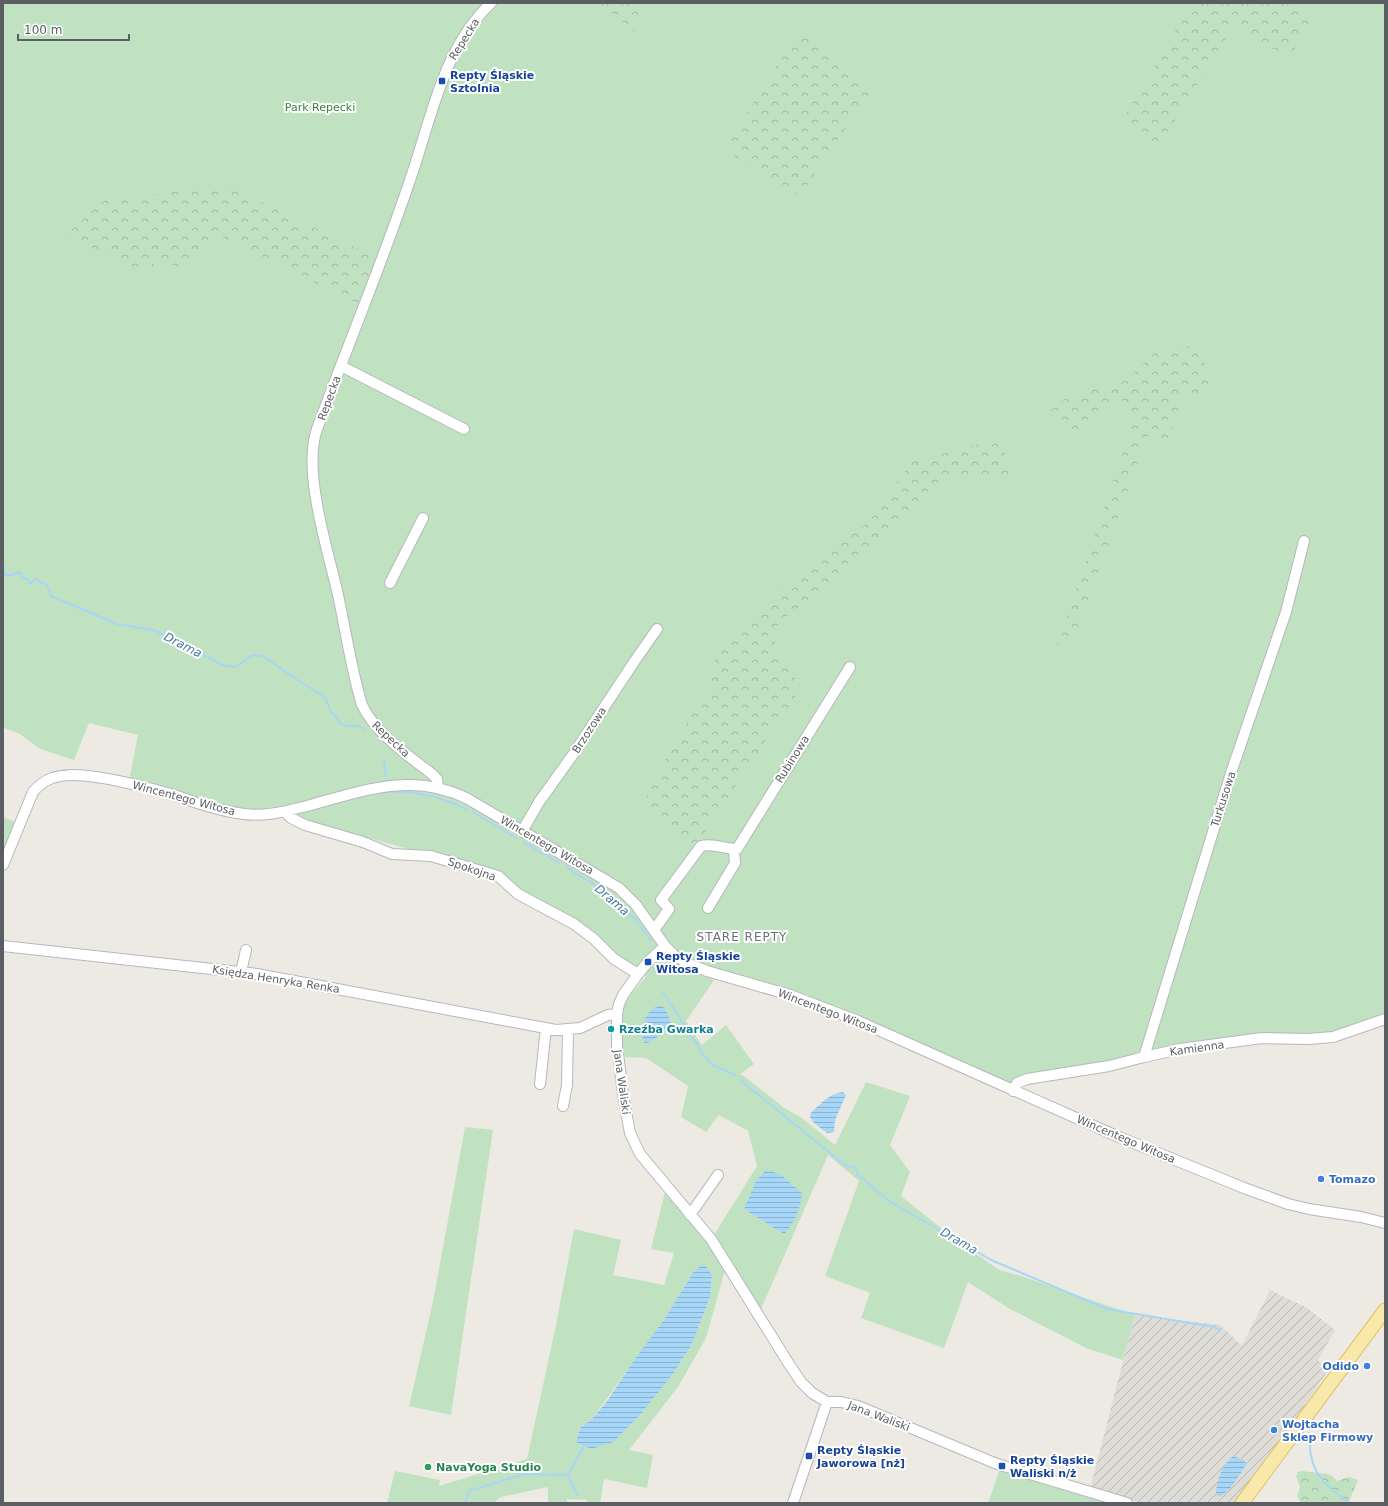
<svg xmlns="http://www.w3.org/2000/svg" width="1388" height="1506" viewBox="0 0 1388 1506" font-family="'DejaVu Sans',sans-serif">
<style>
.industrial{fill:url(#industrial-furrows)}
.green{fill:#c1e2c1;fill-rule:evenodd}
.forest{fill:url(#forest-crowns)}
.water{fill:url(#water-rules)}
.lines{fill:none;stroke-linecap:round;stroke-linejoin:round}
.stream{stroke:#a7d7f8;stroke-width:2}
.minor-casing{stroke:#b5b8bc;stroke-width:12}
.major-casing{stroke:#e5bd62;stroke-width:15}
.minor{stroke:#fff;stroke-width:10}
.major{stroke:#f8e9ab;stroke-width:13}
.transit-dot{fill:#1a4fb4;stroke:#fff;stroke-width:1.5}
.culture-dot{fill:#0f9aa8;stroke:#fff;stroke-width:1.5}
.shop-dot{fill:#3f7fe0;stroke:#fff;stroke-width:1.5}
.leisure-dot{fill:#2e9e5b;stroke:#fff;stroke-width:1.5}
.labels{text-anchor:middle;stroke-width:4;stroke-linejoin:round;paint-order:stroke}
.street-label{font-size:11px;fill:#5b5e62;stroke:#fff}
.transit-label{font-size:11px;font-weight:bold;fill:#164399;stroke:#fff;text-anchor:start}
.park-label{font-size:11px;fill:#3b803d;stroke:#fff}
.culture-label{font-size:11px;font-weight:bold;fill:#0d838f;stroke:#fff;text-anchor:start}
.shop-label{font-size:11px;font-weight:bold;fill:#366cbe;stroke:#fff;text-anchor:start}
.leisure-label{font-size:11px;font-weight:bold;fill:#27864d;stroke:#fff;text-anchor:start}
.water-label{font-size:12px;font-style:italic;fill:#4678a7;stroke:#fff}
.neighbourhood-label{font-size:12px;letter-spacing:1px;fill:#6c7074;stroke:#fff}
</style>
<defs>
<pattern id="industrial-furrows" width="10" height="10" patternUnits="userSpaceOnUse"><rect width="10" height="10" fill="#dedcd7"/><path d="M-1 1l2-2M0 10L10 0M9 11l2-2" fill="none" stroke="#b7b6b2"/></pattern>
<pattern id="forest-crowns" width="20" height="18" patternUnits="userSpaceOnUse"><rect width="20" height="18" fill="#c1e2c1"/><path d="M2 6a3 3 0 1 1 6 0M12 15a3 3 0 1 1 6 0" fill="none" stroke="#a0baa0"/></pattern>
<pattern id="water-rules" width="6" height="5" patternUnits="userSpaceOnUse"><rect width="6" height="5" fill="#a7d7f8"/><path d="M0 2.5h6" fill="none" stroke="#8bb2cc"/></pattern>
</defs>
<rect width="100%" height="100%" fill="#eceae2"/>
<!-- industrial -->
<path class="industrial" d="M1270,1290L1307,1308L1335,1330L1318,1360L1327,1372L1281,1441L1236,1503H1140L1123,1497L1090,1489L1135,1315L1220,1325L1242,1346Z"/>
<!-- green -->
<path class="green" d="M3,3H1385V1022L1341,1036L1256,1040L1007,1083L705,968L688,970L714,980L686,1021L702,1045L726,1025L754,1064L740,1074L744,1076L783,1107L802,1118L835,1145L866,1082L910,1096L890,1145L910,1172L901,1196L956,1240L999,1270L1024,1277L1135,1315L1123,1360L1086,1348L1010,1309L968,1282L944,1348L861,1318L870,1293L825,1276L859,1181L828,1155L761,1309L714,1235L757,1166L748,1131L719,1115L706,1132L681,1117L688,1086L646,1058L623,1057C620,1039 618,1018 627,1001C632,992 641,984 646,976H640L613,956L502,882L448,860L369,838L294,820L236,810L129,781L138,735L89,723L74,760L40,749L20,734L4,728L3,731ZM649,1013L668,1015L671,1022C666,1032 655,1040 645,1044L641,1033Z
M3,817L15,822L3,851Z
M465,1127L493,1130L451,1415L409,1406L433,1302Z
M665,1192L710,1245L725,1270L706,1338L678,1387L629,1450L653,1455L647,1488L604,1479L600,1503H587V1500L567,1499V1503H548V1487L501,1497L493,1503H387L395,1471L440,1480L439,1486L527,1459L556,1325L574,1229L621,1240L613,1275L664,1285L674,1253L651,1249ZM694,1271L712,1275L710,1297L692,1344L673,1374L643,1411L591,1449L576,1442L580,1428L592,1419L663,1321Z
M1000,1469L1011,1474L1107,1503H988Z"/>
<!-- forest -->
<path class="forest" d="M599,3H632L646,12L634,31Z
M1191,3H1284L1313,20L1289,58L1233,27L1157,150L1123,120Z
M806,36L872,89L801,195L737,160L728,144L787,48Z
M227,185L375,257L358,304L214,233L187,271L157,258L149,274L64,236L104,201Z
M1195,345L1207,367L1213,400L1185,390L1168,441L1148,435L1071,647L1053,657L1135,417L1121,399L1071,434L1048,413L1068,396L1125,381L1156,352Z
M1001,438L1011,477L977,474L939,482L850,571L820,592L780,621L771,635L801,688L701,838L687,846L659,821L647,797L658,773L680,734L708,690L709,667L748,619L775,592L813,566L866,524L912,462Z
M1302,1471L1327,1474L1332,1476L1337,1481L1349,1477L1358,1480L1350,1499V1503H1303L1300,1502L1297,1496L1300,1487L1296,1476L1298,1472Z"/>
<!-- water -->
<path class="water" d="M660,1006L665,1008L671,1022C666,1032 655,1040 645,1044C637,1031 645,1009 660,1006Z
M843,1092L846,1095L835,1120L834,1132L827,1133L814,1123L810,1117L811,1113C820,1104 830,1093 843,1092Z
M766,1170L780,1174L802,1193C801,1208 794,1224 784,1234L744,1209L756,1181Z
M704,1264L712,1275L710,1297L692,1344L673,1374L640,1415L613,1442L591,1449L576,1442L580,1428L592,1419L607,1401L635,1359L663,1321L694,1271Z
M1233,1456L1245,1461L1246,1465L1230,1489L1221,1496L1216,1495C1216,1482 1222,1464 1233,1456Z"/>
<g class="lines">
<!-- stream -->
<path class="stream" d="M3,565L5,568L4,575H12L20,572L22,578L28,579L30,584L35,579L47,585L51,596L117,624L154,630L223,665L236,667L252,655L263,656L296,679L325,697L330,710L341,724L348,726H359L364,729
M380,739V741
M384,760L386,776
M387,792C416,790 441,797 466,809
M473,812L516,838
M523,842L559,863
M566,867L608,893L636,920L651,941
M663,992L703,1054L711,1064L735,1075
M739,1079L846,1166L855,1167L858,1175L889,1201L991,1260L1107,1309L1214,1327L1220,1330
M1309,1433C1311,1441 1309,1448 1311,1455C1315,1480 1331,1488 1349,1503
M568,1475L584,1446
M568,1475L577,1495
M465,1503L469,1491L525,1474L568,1475"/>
<!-- minor casing -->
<g class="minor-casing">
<path id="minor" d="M341,366L464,429
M390,583L423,518
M438,787L437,779L432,774C409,756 375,733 362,705C351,669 346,631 338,595C328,550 302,471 317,429C347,347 381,266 409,183C431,121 442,49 491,3
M285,812L291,818L305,825L363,842L392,854L431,856L498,876L518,894L574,924L594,939L614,959L638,974
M524,833V828L539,802L572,756L634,662L657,629
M3,865L33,792C38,786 44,781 52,778C64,774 76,775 88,776C117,779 146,787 174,795C197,803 220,811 244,814C266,817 286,811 307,806C362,791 413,771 468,799L619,888L636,905L665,946L674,955L689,964L707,971L790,995L858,1021L1119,1137L1244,1188L1288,1204L1309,1209L1361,1217L1385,1223
M708,908L735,863L734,849
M654,930L669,909L661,900L701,846C714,843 725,849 737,849L850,667
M3,946L257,974L556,1030L580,1028L608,1015L617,1014
M665,946L648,962L638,974L623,995L619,1004L617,1014V1046L624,1101L630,1133L640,1154L711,1239L789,1364L801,1382L812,1393L827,1402H841L858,1406L997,1464L1127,1503
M241,972L246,950
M1144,1057L1231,773L1286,612L1304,541
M540,1084L546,1028
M1013,1091L1017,1083L1027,1079L1109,1066L1144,1057L1180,1049L1262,1038L1308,1039L1333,1037L1385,1019
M563,1106L567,1085L568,1030
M690,1215L718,1175
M793,1503L827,1402"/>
</g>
<!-- major casing -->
<g class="major-casing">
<path id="major" d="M1242,1503L1385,1310"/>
</g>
<!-- minor -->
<use href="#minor" class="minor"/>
<!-- major -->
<use href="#major" class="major"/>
</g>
<!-- markers -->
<g class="transit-dot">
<rect x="438" y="77" width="8" height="8" rx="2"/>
<rect x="644" y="958" width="8" height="8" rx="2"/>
<rect x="805" y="1452" width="8" height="8" rx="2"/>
<rect x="998" y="1462" width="8" height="8" rx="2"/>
</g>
<circle class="culture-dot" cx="611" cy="1029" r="4"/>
<g class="shop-dot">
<circle cx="1321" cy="1179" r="4"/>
<circle cx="1367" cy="1366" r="4"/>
<circle cx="1274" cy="1430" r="4"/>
</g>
<circle class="leisure-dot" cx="428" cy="1467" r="4"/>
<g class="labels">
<!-- street labels -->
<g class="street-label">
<text transform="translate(464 39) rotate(-58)" y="4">Repecka</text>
<text transform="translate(329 398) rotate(-70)" y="4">Repecka</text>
<text transform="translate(589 730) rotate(-57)" y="4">Brzozowa</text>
<text transform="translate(391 739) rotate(43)" y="4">Repecka</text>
<text transform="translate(792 759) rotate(-58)" y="4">Rubinowa</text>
<text transform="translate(184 798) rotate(15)" y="4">Wincentego Witosa</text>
<text transform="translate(1223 799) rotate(-72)" y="4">Turkusowa</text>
<text transform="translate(547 845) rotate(30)" y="4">Wincentego Witosa</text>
<text transform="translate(472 869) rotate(19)" y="4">Spokojna</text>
<text transform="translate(276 979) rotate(9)" y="4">Księdza Henryka Renka</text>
<text transform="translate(828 1011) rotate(21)" y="4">Wincentego Witosa</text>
<text transform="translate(1197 1048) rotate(-8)" y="4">Kamienna</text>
<text transform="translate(622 1082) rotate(82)" y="4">Jana Waliski</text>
<text transform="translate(1126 1139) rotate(23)" y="4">Wincentego Witosa</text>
<text transform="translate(879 1416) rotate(21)" y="4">Jana Waliski</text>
</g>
<!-- transit labels -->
<g class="transit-label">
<text x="450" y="79">Repty Śląskie<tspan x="450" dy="13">Sztolnia</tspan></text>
<text x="656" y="960">Repty Śląskie<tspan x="656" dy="13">Witosa</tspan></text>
<text x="817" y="1454">Repty Śląskie<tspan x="817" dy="13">Jaworowa [nż]</tspan></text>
<text x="1010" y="1464">Repty Śląskie<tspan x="1010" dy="13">Waliski n/ż</tspan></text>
</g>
<!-- park labels -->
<g class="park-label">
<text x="320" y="111">Park Repecki</text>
</g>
<!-- culture labels -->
<g class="culture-label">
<text x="619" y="1033">Rzeźba Gwarka</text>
</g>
<!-- shop labels -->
<g class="shop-label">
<text x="1329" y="1183">Tomazo</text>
<text x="1359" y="1370" text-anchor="end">Odido</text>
<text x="1282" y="1428">Wojtacha<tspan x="1282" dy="13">Sklep Firmowy</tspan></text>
</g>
<!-- leisure labels -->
<g class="leisure-label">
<text x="436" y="1471">NavaYoga Studio</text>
</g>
<!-- water labels -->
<g class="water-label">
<text transform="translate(183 645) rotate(27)" y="4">Drama</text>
<text transform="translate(612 900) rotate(40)" y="4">Drama</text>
<text transform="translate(959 1241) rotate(30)" y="4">Drama</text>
</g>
<!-- neighbourhood labels -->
<g class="neighbourhood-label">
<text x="742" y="941">STARE REPTY</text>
</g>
</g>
<!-- border -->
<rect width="1388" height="1506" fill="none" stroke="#5b5e62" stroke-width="8"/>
<!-- scale -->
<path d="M18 34v6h111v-6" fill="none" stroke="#5b5e62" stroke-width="2"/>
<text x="24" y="34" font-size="12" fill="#5b5e62" stroke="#ffffff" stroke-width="3" paint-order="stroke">100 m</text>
</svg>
